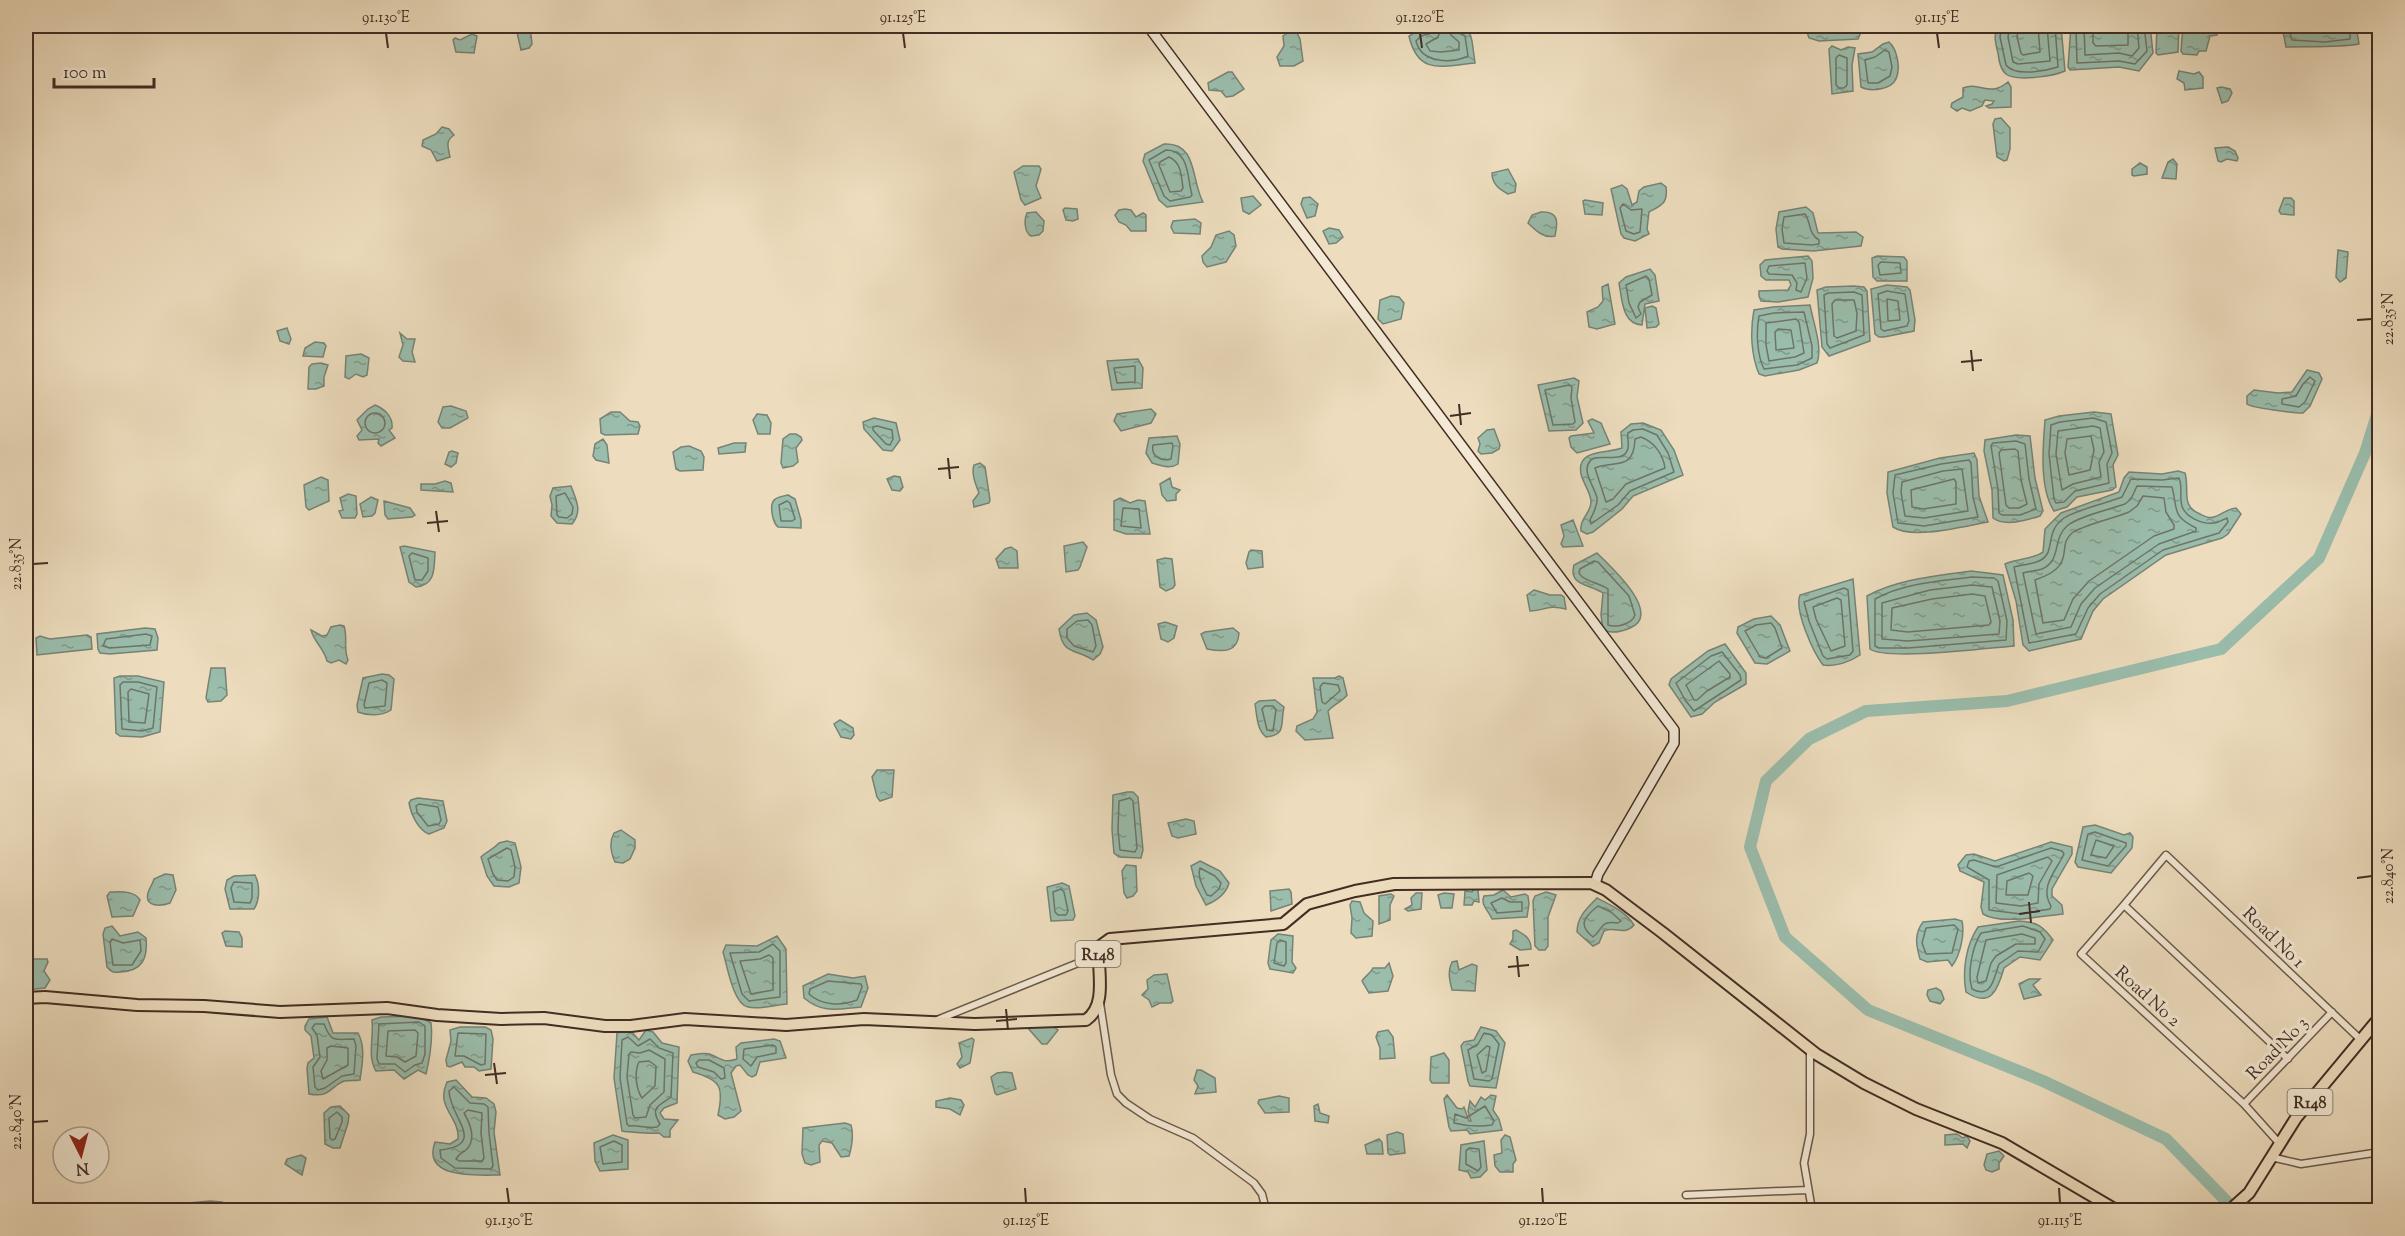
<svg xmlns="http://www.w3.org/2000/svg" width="2405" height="1236" viewBox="0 0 2405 1236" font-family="'Sorts Mill Goudy',serif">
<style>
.water{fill:url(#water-ripples);stroke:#778376;stroke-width:1.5}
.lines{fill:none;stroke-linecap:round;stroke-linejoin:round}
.shore{stroke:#6e7568;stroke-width:1.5}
.river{stroke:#9abdac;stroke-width:12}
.street-casing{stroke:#6d594a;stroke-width:9}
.secondary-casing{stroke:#422d24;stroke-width:12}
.primary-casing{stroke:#422d24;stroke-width:14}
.street{stroke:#f3e9d5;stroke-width:6}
.secondary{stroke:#f3e9d5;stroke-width:9}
.primary{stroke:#edddbe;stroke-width:10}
.ticks{fill:none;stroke:#422d24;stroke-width:2}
.labels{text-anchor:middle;stroke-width:6;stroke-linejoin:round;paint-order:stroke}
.shield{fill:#f3e9d5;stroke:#776559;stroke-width:1.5}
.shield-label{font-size:16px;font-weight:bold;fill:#422d24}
.street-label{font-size:18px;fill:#422d24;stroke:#f3e9d5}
.neatline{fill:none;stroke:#422d24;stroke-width:2}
.ticks-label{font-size:15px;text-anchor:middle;fill:#422d24}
</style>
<defs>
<pattern id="water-ripples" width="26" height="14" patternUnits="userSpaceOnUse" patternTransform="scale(1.5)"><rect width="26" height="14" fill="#9abdac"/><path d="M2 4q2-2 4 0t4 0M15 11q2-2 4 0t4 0" fill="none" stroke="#7f9a8c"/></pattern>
</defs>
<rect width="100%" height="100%" fill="#edddbe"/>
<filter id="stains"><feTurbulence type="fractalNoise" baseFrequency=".00333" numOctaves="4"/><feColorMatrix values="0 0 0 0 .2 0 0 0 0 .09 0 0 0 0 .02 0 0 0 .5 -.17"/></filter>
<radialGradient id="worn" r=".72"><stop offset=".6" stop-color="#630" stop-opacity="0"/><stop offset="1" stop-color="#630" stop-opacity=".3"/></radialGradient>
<!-- water -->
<path class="water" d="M519,26H530L532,44L529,48L521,50L516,28Z
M1447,26L1469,30L1472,41L1475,63C1443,66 1418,76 1409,36L1419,30Z
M1805,26H1858L1861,32L1858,39L1819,41L1809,38Z
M1997,26H2061L2065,71C2054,76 2016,82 2006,74C2000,69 1999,60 1998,53C1995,42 1994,36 1997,26Z
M2071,26H2150L2153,53L2139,71L2119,67L2070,70L2068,67Z
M2157,26H2179L2178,52L2158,55L2156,53Z
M2183,26H2215L2218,32L2217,35L2210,36L2206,51H2199L2197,55L2183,54L2181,51Z
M2282,26H2356L2359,44C2334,48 2311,46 2286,47Z
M1291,30L1296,31L1300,39L1303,61L1294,66H1280L1277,57L1284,46L1283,36Z
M472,34L477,36L474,53L456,52L453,40L455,38L460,40Z
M1889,42C1897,49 1901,68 1896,79C1891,90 1870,92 1861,87L1858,54L1872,52L1883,44Z
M1832,46L1841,50L1848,47L1855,48L1852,65L1853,91L1832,94L1829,49Z
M2179,71L2194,74L2199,72L2203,77V88L2185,90L2184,83L2177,79Z
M1228,72H1232L1244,89L1233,96L1226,97L1221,91L1209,90L1208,83Z
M2008,82L2011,87V107L1989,108L1986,106L1992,104L1994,101L1985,100L1982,106L1970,111L1962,108L1957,111L1951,107L1952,103L1963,97V88C1980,81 1989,98 2008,82Z
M2221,87L2230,89L2232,93L2228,101L2222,103L2217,88Z
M2001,118L2010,128V149L2007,160L2004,161L1997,157L1993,124L1995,119Z
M442,127L449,129L454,135C445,141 448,147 450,157L437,161L431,150L422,146L423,140L436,134Z
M1164,144C1198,142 1191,181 1203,202L1167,207L1159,200L1143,161L1145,154Z
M2228,147L2235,151L2238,158L2237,161L2227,159L2221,162L2218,161L2215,148Z
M2173,159L2177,164L2176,179L2162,178L2168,162Z
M2140,163L2147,167V174L2134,176L2132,175V169Z
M1023,166H1039L1041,169L1036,186L1041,198L1025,205L1021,200L1014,172Z
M1508,169L1516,184L1515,192L1508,194C1499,189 1492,184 1492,173Z
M1661,183L1666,187C1668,203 1662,205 1649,212L1647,229L1649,234L1635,241L1624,238L1621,234L1611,189L1622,185L1627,189L1632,205L1637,202L1639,191L1644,187Z
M1253,196L1261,205L1249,214L1243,211L1241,198Z
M1310,197L1318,204L1315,216L1307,218L1301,204L1303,198Z
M2284,198H2291L2294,201V215L2281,214L2279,211Z
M1585,200L1603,203L1602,215L1585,214L1583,201Z
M1806,207L1813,213L1818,233L1856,232L1863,237L1861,246L1813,251L1782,249L1778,247L1776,229L1779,212Z
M1065,208L1077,209L1078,219L1073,221L1066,220L1063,210Z
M1125,209L1131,210L1136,217L1143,213L1146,215V231H1131L1126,225L1119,222L1115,215L1119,210Z
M1036,212L1044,221L1043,231L1039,235L1031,236C1024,232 1024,219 1027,213Z
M1541,212C1559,211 1558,222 1555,236C1544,239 1535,230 1528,223L1532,215Z
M1195,219L1201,223L1200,234L1174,233L1171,227L1173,221Z
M1329,228L1339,230L1343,237L1336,243L1329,244L1323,231Z
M1229,231L1234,235L1236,246L1226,262L1207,267L1203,262L1202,256L1211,247L1216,235Z
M2338,250L2348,252L2346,278L2340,282L2336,277Z
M1808,256L1812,261L1813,278L1808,297L1778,302L1761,301L1759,296V291L1788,290L1791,285L1789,280H1766L1761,276L1760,265L1765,260Z
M1877,256L1904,257L1907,261V281H1877L1873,277L1872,258Z
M1650,269L1655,275L1659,301L1645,304L1642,325C1622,324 1622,299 1619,283L1626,277Z
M1608,284L1615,324L1597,329L1589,327L1587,312L1598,307L1603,301L1602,287Z
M1887,285L1907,287L1910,290L1915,320L1914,331L1884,337H1879L1875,334L1871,289Z
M1854,286L1864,287L1867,291L1870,341L1829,356L1822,347L1817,290L1826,287Z
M1391,296L1399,297L1404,303L1401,319L1383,324L1378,319L1380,300Z
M1810,305C1813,322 1823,347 1817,363L1799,370L1765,376L1759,374C1751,355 1750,331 1754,310L1773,307Z
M1652,306L1656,308L1659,324L1656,327L1647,328L1645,308Z
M287,328L291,339L289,344L280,341L277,331Z
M400,333L407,339H415L412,352L415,362L403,361L399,357L403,345Z
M315,342L324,343L326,346L323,357L303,356L305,348Z
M361,354L369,358L367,375L363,377L356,374L349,379L345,377L346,356Z
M1138,359L1143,368L1142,388L1112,390L1107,361Z
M321,363L328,365L324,377V386L316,389H308L309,367L312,364Z
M2307,370L2319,373L2322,379L2310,406L2303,413C2294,413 2252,408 2247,404V396L2254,390L2278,393L2292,392Z
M1574,378L1579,381L1577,397L1583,423L1576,430L1549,431L1538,385Z
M375,405C385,409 393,417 392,428L389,430L395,438L381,446L378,443L379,439L359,440L357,436L362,430L357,420L368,409Z
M451,406L466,411L468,418L450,428H442L438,422L443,407Z
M1151,409L1156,414L1151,423L1121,431L1114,421L1117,414Z
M611,412H620L630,421L638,422L640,426L638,434L605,435L601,433L600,419Z
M2094,412L2111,414L2118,455L2113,465L2116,487L2112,490L2077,497L2067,507L2054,511C2039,488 2043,446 2045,420L2059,416Z
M757,414L767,415L771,423L770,434H758L753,420Z
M874,418L896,423L900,440L892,451L883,450L864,429L863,422Z
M1592,419L1601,423L1610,444L1577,453L1571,447L1569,438L1571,436L1594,433L1588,421Z
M1643,423L1661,430L1674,450L1683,475L1633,496L1622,509L1593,532L1587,534L1581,531C1579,519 1592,512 1591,501C1590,491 1583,483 1581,474C1576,448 1607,454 1622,448L1621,432L1631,424Z
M1494,429L1500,445L1499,449L1492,453L1481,454L1478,451L1480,444L1478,438L1487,430Z
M790,434H796L801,437L802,440L796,448L798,462L793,466L783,468L781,463L783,439Z
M2016,435L2030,436L2035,478L2043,511L2040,516C2027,520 2005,527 1993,518L1992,490L1984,451L1985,440Z
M1177,436L1180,444L1178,464C1171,469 1161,466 1152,463L1146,453L1149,438Z
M603,439L607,445L609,463L596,460L593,456L595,444Z
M734,443H746L745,452L719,454L718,448Z
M689,446L701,451L704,457L703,470L680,471L676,469L673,452L681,447Z
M452,451L458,453L456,463L451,467L445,464L449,452Z
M1974,453L1977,460L1979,496L1988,522C1964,526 1913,540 1893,527L1887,493L1888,472L1940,458Z
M980,463L985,467L990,500L989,503L974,507L973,501L979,493C976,485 971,474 974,465Z
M2178,471L2185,473C2190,490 2180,506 2200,514C2204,516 2209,519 2214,517C2222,515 2226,509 2236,508L2241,514L2228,534L2222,538L2166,555L2103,599L2093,611L2081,639L2029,651L2023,645L2016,601L2005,564C2017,558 2032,560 2043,552L2045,529L2061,513L2119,492L2124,478L2129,472L2162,474Z
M894,476L900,477L903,487L900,491L892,490L887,479Z
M321,477L328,480L329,501L309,510L306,507L304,485Z
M1170,478L1172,487L1180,490L1176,494V500L1167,501L1162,495L1160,484Z
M445,481L451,483L453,492L421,490V484H435Z
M571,486C576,500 583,511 572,524L557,523L551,516L552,505L550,496L553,488Z
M348,494L356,496L357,514L355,518H342L339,511L343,510L340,498Z
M788,495L795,499L801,520V528L778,527C773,523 769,506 774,500C776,497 784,496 788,495Z
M371,497L378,500L375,513L372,516L363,517L360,504Z
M1120,498L1130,503L1138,500L1145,501L1150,534H1126L1114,530V501Z
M384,501L410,508L415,515L412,517L388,519L385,515Z
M1573,520L1583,546L1563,547L1561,544L1564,536L1561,525Z
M1083,542L1087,547L1080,567L1078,570L1066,572L1064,546Z
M404,546L435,552C434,568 436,585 416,587L409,582L400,547Z
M1011,547L1017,551L1018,568H999L996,559L1005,549Z
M1251,550L1262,551L1263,567L1248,569L1246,563L1249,552Z
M1597,553C1609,565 1664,614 1630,628C1621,632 1612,634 1603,630L1601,615L1603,593C1590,584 1568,586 1574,565Z
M1165,558L1172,559L1175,585L1173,588L1166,591L1160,587L1157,560Z
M1971,571L2003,575L2013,620L2014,646C1988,648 1887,661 1870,649L1867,596C1898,579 1936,576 1971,571Z
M1853,579L1860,655C1850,662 1835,667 1823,665C1813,652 1794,610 1800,595Z
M1534,590L1550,595H1561L1564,597L1566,609C1546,604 1546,611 1530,611L1527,595Z
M1087,613L1096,620L1103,647L1100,654L1093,660C1075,648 1063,656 1059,629L1074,615Z
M1771,616L1780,625L1790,651L1767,664L1755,663L1737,633L1738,627L1754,619Z
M1165,622L1177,626L1174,638L1168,642L1161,639L1158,624Z
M340,625L344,626C348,638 343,648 348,660L346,664L339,660L331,663L327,661C324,648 314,642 311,630L322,636L327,635L331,627Z
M145,628L155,629L158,638L157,650L110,654L100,653L98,649L97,634Z
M1233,628L1239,633C1238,653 1223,652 1207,649L1201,634L1205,632Z
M87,635L91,637L92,649L37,655L36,638L40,636L50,639Z
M1725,644L1746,673V684L1715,702L1702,714L1691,717L1669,685L1671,679L1708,651Z
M211,668H225L227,695L221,701L208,702L206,698Z
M382,674L389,675L394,679L391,710C382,716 368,716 358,712L357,705L363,678Z
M120,676H138L164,682L160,732L142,737L120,736L116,733L114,678Z
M1339,676L1343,678L1347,695C1343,701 1334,704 1328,711L1333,738L1305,740L1296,731L1297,726L1313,719L1317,712L1313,678H1335Z
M1275,700L1284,707C1280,724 1287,735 1266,737C1257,730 1257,716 1255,704L1259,701Z
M840,720L853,728L854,735L851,739L841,737L834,724Z
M877,770H894L892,797L880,801L877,797L872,777Z
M1127,792H1133L1138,797L1143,850L1141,858L1119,857L1114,853L1112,830L1113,795Z
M418,798L443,801L447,821L444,828L429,834C418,830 411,814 409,803L411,800Z
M1186,819L1194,821L1196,834L1178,838L1172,836L1168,823Z
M2095,825L2124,835L2130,833L2133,837L2132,848L2111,873L2078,867L2075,862L2083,827Z
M621,830L635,840V848L630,859L623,863L615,862C611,853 609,842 614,833Z
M507,841L515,843L521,867L519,883L509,887L494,886L487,876L481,857C487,851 493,850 499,843Z
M2051,842L2072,847V854L2052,889V896L2062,905L2063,914C2042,916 2001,925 1983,914L1981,907L1984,882L1960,871L1958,865L1966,855L1974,854L1995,861Z
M1200,861L1220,871L1229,883C1226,894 1216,901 1206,905L1196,886L1191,866Z
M1126,865L1136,866L1137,891L1133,896L1127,898L1124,893L1122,871Z
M165,874L173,875L176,890L170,903C162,906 144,908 148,893C149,888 153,884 154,879Z
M255,875C260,885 260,900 254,909H230L225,889L227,880L234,876Z
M1062,883L1069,886L1075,916L1073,920L1051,921L1047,887Z
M1475,888L1478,890L1479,902L1474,901L1472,905H1464L1465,891L1472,892Z
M1289,889L1291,892L1292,904L1271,911L1270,891Z
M1503,890L1511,897L1525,894L1528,896L1529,904L1527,917L1492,919C1489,911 1480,905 1484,896L1494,895Z
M110,892C120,892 134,890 140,900L133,916L112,917L107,896Z
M1546,892L1556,895L1548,917V946L1545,950H1539L1535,946L1533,901L1535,896Z
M1416,893H1422L1421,909L1408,911L1405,909L1412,905L1411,898Z
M1444,893L1454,894L1452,908H1441L1438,895Z
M1391,894L1394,896L1390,905V920L1379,924V896Z
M1597,898C1611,905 1626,912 1634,925C1625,936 1615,926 1604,931L1599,943L1593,946L1577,932C1577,917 1587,908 1597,898Z
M1352,901L1360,902L1364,913L1373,921L1372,936L1356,938L1351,933L1352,918L1350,905Z
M1955,919L1962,921C1965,934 1960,956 1952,966L1948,960L1927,962L1920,959C1916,945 1914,934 1923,922Z
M2019,921C2037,922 2043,926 2053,940L2040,960L2020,957L2004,968C1998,989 1991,1009 1966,992C1962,971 1966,945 1978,927Z
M112,926L120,936L138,932L146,938C148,959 142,971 120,972C114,973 111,972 107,967L103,934L105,928Z
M1516,930C1525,935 1531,938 1531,949L1520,950L1510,944L1513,939V931Z
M225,931L239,932L242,938V947L226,946L222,933Z
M1278,934L1293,936L1292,962L1296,968L1293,973L1270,969L1268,963L1271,940Z
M777,936L786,949L787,1004C775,1005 759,1010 748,1007C733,1004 727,965 723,952L726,945L757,946Z
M29,959H47L48,962L44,971L50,980L45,988L26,990V962Z
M1457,961L1459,970L1472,964L1477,966L1475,991L1452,990C1450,981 1447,972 1452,962Z
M1389,963L1393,976L1388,991L1369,993L1362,981C1365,976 1370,974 1373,968H1385Z
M828,974L853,978L865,976L868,988L861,1007C838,1009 823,1014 804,998L803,986Z
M1167,974L1173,1001L1171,1003H1160L1152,1007L1149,1000L1142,995L1148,989L1147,980L1154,975Z
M2029,979H2040L2033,985L2041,995L2024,999L2019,984Z
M1936,988L1941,991L1944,999L1940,1004L1930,1001L1927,995L1928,990Z
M419,1016L431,1023C433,1040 430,1057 426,1074L418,1070L404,1079L394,1070L376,1071C367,1057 374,1037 372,1020L381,1017Z
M327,1017L333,1033H358C366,1047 362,1065 360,1080C355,1081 349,1080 344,1081C329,1087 331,1098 309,1094L307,1068L308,1063L314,1058L311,1036L305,1030V1026L309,1019Z
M1049,1024L1058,1030L1047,1044H1042L1027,1027Z
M460,1027H485L491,1030L493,1039L491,1069L479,1071L474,1067H465L462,1062L450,1067L447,1066L446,1060L451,1041L450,1030Z
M1481,1027L1496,1031L1505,1043L1496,1088L1470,1086L1468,1081L1461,1046L1464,1042L1474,1040Z
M630,1030L639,1040L646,1030L653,1032L662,1043L679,1047L677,1103L664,1108L660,1113L664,1119L678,1120L670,1130V1137H664L659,1133C655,1134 626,1132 622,1131L614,1078L617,1033Z
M1388,1030L1393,1037L1395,1058L1380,1059V1048L1376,1037L1378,1032Z
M972,1038L974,1040L970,1063L960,1068L957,1064L962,1057L959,1043Z
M774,1039L780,1041L786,1058L760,1062L756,1075L752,1077L748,1075L740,1065L736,1066L731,1073L741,1111L734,1117L725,1119L718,1115C724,1087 721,1080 693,1072L688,1061L691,1055C698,1054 706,1052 712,1055C723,1060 725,1063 737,1059L736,1047L741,1043Z
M1444,1053L1449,1060V1083H1432L1430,1080L1431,1057Z
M1197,1070H1201L1215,1078L1216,1092L1195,1094L1198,1086L1194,1080Z
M1005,1072L1012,1073L1016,1089L997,1095L995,1093L991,1077L997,1073Z
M456,1080L472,1097L486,1098L494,1104L496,1112L494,1132L500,1175C479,1175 421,1180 435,1142L450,1144L458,1139C460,1117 435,1108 447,1082Z
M1447,1095L1457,1108L1462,1109L1464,1107L1469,1121H1471L1468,1111L1470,1101L1475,1107L1481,1097L1485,1100L1491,1095L1496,1096L1493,1110L1499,1119L1502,1130L1470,1134L1467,1130L1451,1131L1449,1127L1444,1099Z
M1279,1096L1289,1098V1112L1265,1113L1258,1103L1259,1100Z
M950,1098L961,1100L964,1105L960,1115L950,1109L936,1107V1101Z
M1318,1104L1320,1113L1329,1116L1328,1123L1315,1121L1314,1106Z
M340,1106L349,1115L348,1123L340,1148H333L325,1144L324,1113L331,1107Z
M845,1123L851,1125C854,1136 852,1146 849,1156L841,1157L832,1143L822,1141L819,1145L820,1162L811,1165L805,1163L802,1154L803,1128Z
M1397,1132L1403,1134L1405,1153L1390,1155L1388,1153L1387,1135Z
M1957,1134L1963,1138L1967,1136L1970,1141L1967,1148L1963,1144L1945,1145V1135Z
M613,1135L628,1140V1169L600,1171L595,1161L594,1143Z
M1505,1135L1510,1137L1516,1160L1513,1164V1172H1500L1495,1166L1494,1155L1502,1153L1501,1140Z
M1379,1139L1382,1142L1383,1154H1367L1365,1145Z
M1484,1141L1487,1170L1480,1177L1471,1178L1468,1172L1459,1170L1461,1145Z
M1999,1151L2004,1156L1999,1163V1169L1992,1172L1986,1170L1984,1165L1987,1154Z
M301,1155L306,1158L302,1175L285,1164L287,1159Z
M210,1201L222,1202L237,1210H173L178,1204Z"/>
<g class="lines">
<!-- shore -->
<path class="shore" d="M1434,26L1432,33L1421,36L1416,41C1421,63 1451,64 1468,56L1465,36L1457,32L1456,26
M1442,26L1438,37L1426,44L1430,51L1441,52L1459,50V42L1451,35L1448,26
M2002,26L2000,37L2006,65C2015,77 2045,71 2058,67L2055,26
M2010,26L2008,37L2013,62L2018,64L2050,61L2047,26
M2019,26L2017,37L2021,53L2023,55L2040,52L2038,26
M2076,26L2077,63L2119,61L2135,64L2147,51L2144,26
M2084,26L2085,55L2119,53L2132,56L2139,48L2137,26
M2093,26V43L2096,46L2128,45V26
M2288,26L2292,40L2325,42L2350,39V26
M1885,50L1889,52L1892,67L1890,76L1878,83H1868L1865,60L1875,57Z
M1839,55L1847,58V85L1844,88H1839L1836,85V58Z
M1166,150C1190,150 1187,178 1192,195L1190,197L1170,201L1164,196L1149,160Z
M1169,157C1182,163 1181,176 1183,188L1181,191L1170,192L1159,165L1160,162Z
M1623,204L1631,210L1642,209L1640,232L1634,234L1626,231L1620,208Z
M1805,214C1811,222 1808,234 1819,240V244L1812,245L1784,243L1782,229L1784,217Z
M1881,262L1900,263L1901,273L1880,275L1878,265Z
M1805,263L1807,278L1801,292L1796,290L1797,283L1792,275L1769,274L1767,271L1769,266Z
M1646,276L1649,279L1652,295L1640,302L1638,307L1641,314L1636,318L1629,303L1626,285Z
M1887,291L1905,294L1909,321L1907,326L1884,331L1881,329L1878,294Z
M1854,292L1862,295L1864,335L1830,348L1827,344L1824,295L1828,293Z
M1887,299L1898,301L1900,320L1888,321Z
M1835,300H1854L1857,313L1856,331L1837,338L1834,336L1832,304Z
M1804,312L1812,346V358L1797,365L1764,369C1757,355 1756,332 1759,316L1774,313Z
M1796,319L1799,322L1804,353L1795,357L1769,361L1766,345V323Z
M1778,329L1791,330L1794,348L1776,350L1775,332Z
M1135,366V382L1117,383L1114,368Z
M2310,377L2315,381L2305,402L2299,407L2282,404V399L2296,396L2303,384Z
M1569,385L1572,387L1571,398L1575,422L1573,424L1553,425L1545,390Z
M365 423a10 10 0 1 1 20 0a10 10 0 1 1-20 0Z
M2093,418L2106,422L2112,453L2107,464L2109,483L2075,491L2064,502L2056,503L2054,499L2049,454L2051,425L2060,422Z
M877,426L892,430L893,439L890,445L886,444L873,430V427Z
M2093,426L2100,428L2104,452L2099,462L2101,477L2073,484L2062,490L2056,454L2058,431Z
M1643,429L1657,435L1668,453L1674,472L1630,491L1618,505L1591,524L1590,520C1593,513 1598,506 1597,498C1595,487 1581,472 1590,461C1597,452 1625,465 1628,448C1629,443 1627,438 1628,433L1633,430Z
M2091,436L2094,450L2090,470L2069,475L2065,453L2067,439Z
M1641,437C1654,442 1663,454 1665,468L1626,484L1613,499L1606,502L1595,468C1616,460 1634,471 1635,439Z
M2016,441L2025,444L2029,479L2036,509L2020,515H2002L1999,513L1998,489L1991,446L1993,443Z
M1172,443L1173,446L1171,459C1160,462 1151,456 1153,445Z
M2015,449L2018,451L2021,480L2027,504L2019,508H2009L2006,505L1999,453L2001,450Z
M1969,460L1971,463L1973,497L1978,517L1924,526L1898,523L1893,493L1895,475L1941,464Z
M1962,469L1968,511L1924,518L1905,516L1901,492L1902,482L1943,471Z
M2179,478C2183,486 2179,497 2182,506C2185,517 2203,525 2214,523C2218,523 2222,520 2227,518L2228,522L2219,533L2163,550L2100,594L2088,608L2076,634L2029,643L2014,567C2022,564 2033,565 2041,560C2056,552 2044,532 2064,518C2076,510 2107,503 2122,497L2131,479L2162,480Z
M1954,479L1956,482V504L1923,509L1912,507L1911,490Z
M2137,486L2172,487C2178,509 2171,516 2196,528V531L2159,544L2095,588L2081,604L2071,627L2036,634L2023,573C2029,571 2036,571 2042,569C2062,560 2052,539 2067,526C2076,517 2111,509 2125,504L2131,499Z
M565,493L573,507L572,514L567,518L559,517L557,515L556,496Z
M2143,496L2164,498L2166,512L2174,525V529L2154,536L2089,581L2073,599L2064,620L2043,623L2035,580C2079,565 2055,547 2072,533C2083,525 2115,518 2129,512L2137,506Z
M787,501L790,503L795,519L792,521H781L779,505Z
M1123,508L1139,509L1141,528L1121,526Z
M412,553L428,558V571L422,580H415L409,556Z
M1594,561L1598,562L1629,596L1635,615C1632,624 1617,628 1608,625V589C1599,582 1584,582 1579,573L1580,569Z
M1972,577L1994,578L1998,581L2007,621L2006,640L1908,648H1879L1875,646V599C1903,583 1940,581 1972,577Z
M1972,585L1992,587L2000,621L1999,634L1908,641L1882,639V603L1930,590Z
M1844,588L1848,590L1853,651L1850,655L1827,659L1823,656L1809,621L1804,602Z
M1972,594L1985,596L1991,622L1989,625L1908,632L1891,630L1892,608L1932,599Z
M1837,598L1841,600L1845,646L1831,651L1816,619L1813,607Z
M1088,620L1092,625L1096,646L1093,652L1074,646L1067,638V629L1077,621Z
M1771,623L1775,628L1782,648L1766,658L1760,657L1745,631L1756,625Z
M146,634L152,636L150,645L110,648L103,646L106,639Z
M1722,652L1740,675L1741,680L1694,711L1685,700L1676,683L1711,656Z
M1719,661L1730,674V677L1707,691L1697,700H1694L1686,685Z
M382,680L387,683L385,706L365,708L364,705L369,683Z
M123,682H138L157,687L153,728L142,731L122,729L120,685Z
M1323,683L1338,685L1340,691L1325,704L1322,702L1320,687Z
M131,689L149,694L145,723L129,722L128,692Z
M1265,706H1273L1276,710L1273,731L1267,730L1262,709Z
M1130,798L1133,801L1137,848L1135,852L1120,850L1118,830L1119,801Z
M419,804L438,807L441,820L439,824L428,826L417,812L416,806Z
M2095,832L2126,843V846L2108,866L2082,860L2088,834Z
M2096,840L2114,846L2106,858L2091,855Z
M507,848L511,850L515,867L514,877L508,881L497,880L493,874L488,859Z
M2051,848L2062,851L2064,854C2056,871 2039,887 2051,906L2050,909L2021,914L1989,910V880L1967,867L1969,861L1974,860L1996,867Z
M2048,857L2052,861L2039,884L2038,903L2021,906L1996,903L1997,875Z
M1200,868L1215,876L1221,883L1219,889L1211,896L1207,895C1203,887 1197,876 1200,868Z
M2029,873L2033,876L2028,895H2006L2007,881Z
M234,882L252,883V898L250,903L234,902L231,888Z
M1061,889L1064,892L1068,911L1066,915H1058L1055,912L1053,892Z
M1502,898L1510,902H1522V911L1497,913L1491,903Z
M1598,906L1611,912L1621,921L1618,923C1599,920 1604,929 1593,937C1577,925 1585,916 1598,906Z
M1954,925L1958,929L1952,953L1926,954L1922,943L1926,928Z
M2023,926L2040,932L2045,939L2038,952L2018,951L1999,964C1994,977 1992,1000 1972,989C1967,974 1972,947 1981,933Z
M2022,934L2035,938V944H2016L1996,956L1991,963L1986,981L1978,983L1977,977L1986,940Z
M112,939L123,943L140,940L141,951L132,965H113L110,942Z
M1280,940L1286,942V963L1284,966L1274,963L1277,943Z
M773,944L780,951V997L749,1001L742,994L730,953L759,952Z
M769,955L773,958V990L751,994L740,961L760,959Z
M828,981L861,984L862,987L857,1000C841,1006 822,1006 809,994L810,989Z
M419,1022L425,1026V1054L422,1063L415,1065L405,1072L395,1064H379L377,1059L379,1024Z
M315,1024H324C332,1044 335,1039 354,1039L356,1046L354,1074L342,1076L325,1088L318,1090L315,1087L313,1067L320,1057L317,1035L312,1028Z
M415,1030L418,1033L416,1056L405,1062L397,1057L386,1056L388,1031Z
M458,1033L486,1034L485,1064L481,1065L464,1056H455Z
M1484,1033L1492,1035L1499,1044L1492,1079L1489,1081L1474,1079L1468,1050L1478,1044Z
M628,1037L638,1046L650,1039L659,1048L673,1053L671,1097C660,1106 649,1106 660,1124L657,1127C649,1129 639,1125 629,1126L627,1124L620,1078L622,1040Z
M773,1045L776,1047V1053L757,1057L751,1066L743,1059L744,1049Z
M331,1046L348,1048V1065L323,1079L321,1071L327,1060V1048Z
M1487,1046L1490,1047L1486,1071L1482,1073L1477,1055Z
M649,1050L665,1059L664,1092L650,1105L646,1117L635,1118L633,1115L627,1077L629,1054L631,1052L640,1053Z
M699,1060H709L724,1068L725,1078L721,1079L714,1072L698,1067L696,1063Z
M649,1061L656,1066L655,1086L642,1098C636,1089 634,1072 639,1062Z
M454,1087L470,1103L484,1104L488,1107L489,1133L493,1166L491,1169L455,1168L441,1158L440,1150C488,1145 450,1118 449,1091Z
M1485,1106L1494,1121L1492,1125C1479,1127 1466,1126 1454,1123L1455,1114L1466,1118Z
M468,1110L482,1113L481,1133L484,1158L482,1161H459L456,1159C459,1154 462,1153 466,1150C477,1140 470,1123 464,1113Z
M337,1112L342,1117V1122L335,1139L332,1140L330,1138L329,1118Z
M614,1141L622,1145V1162L603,1164L600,1147Z
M1469,1148L1479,1149L1481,1167L1478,1171L1466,1164V1151Z"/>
<!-- river -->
<path class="river" d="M2235,1210L2166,1139L2043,1081L1868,1010L1785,937L1750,847L1766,781L1809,739L1866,711L2007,701L2221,649L2319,558L2365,453L2380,405"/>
<!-- street casing -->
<g class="street-casing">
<path id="street" d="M2124,905L2081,954L2244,1104L2279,1143
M1100,1003L1111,1075L1117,1094L1126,1103L1150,1119L1193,1138L1254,1183L1262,1194L1266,1210
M937,1020L1098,955
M1810,1050V1134L1804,1163L1812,1210
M2288,1059L2124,905L2166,855L2361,1040
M2244,1104L2332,1012
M2271,1157L2301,1164L2380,1152
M1686,1195L1807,1190"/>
</g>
<!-- secondary casing -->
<g class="secondary-casing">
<path id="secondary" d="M1148,26L1674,730V743L1598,874L1595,884"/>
</g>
<!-- primary casing -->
<g class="primary-casing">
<path id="primary" d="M26,998L45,997L137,1005L204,1006L280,1012L387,1008L437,1015L501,1019L544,1018L605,1026H631L685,1019L786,1025L864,1019L975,1024L1086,1020C1108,1005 1097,970 1099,947L1110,939L1283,924L1307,904L1355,891L1394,884L1591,883L1606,890L1663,933L1816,1054L1864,1083L1916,1109L2002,1143L2116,1210
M2230,1210L2249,1193L2296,1118L2380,1017"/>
</g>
<!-- street -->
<use href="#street" class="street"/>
<!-- secondary -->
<use href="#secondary" class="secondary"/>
<!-- primary -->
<use href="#primary" class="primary"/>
</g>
<!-- ticks -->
<path class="ticks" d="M386,33L388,48M903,33L905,48M1420,33L1422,48M1937,33L1939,48M2357,320L2372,319M1971,350L1973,371M1961,362L1982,360M1459,404L1461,425M1450,416L1471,413M948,458L950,479M938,469L959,467M436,511L439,532M427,523L448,521M33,564L48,563M2357,878L2372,876M2029,902L2031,923M2019,914L2040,911M1517,956L1519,977M1508,967L1529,965M1006,1009L1008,1030M996,1021L1017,1019M494,1063L497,1084M485,1075L506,1073M33,1122L48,1121M507,1188L509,1203M1025,1188L1026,1203M1542,1188L1543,1203M2059,1188L2060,1203"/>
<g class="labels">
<!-- shield labels -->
<g class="shield">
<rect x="1075.5" y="941" width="45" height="26" rx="4.5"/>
<rect x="2287.5" y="1089" width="45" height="26" rx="4.5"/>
</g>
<g class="shield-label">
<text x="1098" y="960">R148</text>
<text x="2310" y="1108">R148</text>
</g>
<!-- street labels -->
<g class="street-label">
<text transform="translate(2274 937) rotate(44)" y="6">Road No 1</text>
<text transform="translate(2148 996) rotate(42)" y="6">Road No 2</text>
<text transform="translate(2277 1048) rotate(-46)" y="6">Road No 3</text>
</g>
</g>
<!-- margin -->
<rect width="2405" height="1236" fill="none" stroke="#edddbe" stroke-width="66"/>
<!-- north arrow -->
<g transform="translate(81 1155) rotate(174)"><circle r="28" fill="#f3e9d5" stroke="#ac9e8e" stroke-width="1.5"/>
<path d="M0-4.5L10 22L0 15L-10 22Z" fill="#8f2418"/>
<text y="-9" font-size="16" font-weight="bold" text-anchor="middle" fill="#422d24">N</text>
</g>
<!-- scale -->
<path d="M54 78v9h100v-9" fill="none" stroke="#422d24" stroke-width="3"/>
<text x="63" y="78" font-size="18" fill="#422d24" stroke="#f3e9d5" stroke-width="4.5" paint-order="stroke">100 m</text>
<rect x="33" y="33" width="2339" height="1170" class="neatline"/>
<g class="ticks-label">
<text x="386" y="22">91.130°E</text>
<text x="903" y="22">91.125°E</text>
<text x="1420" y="22">91.120°E</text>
<text x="1937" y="22">91.115°E</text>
<text transform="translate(2388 319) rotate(-90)" y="5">22.835°N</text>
<text transform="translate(16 564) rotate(-90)" y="5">22.835°N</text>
<text transform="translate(2388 876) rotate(-90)" y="5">22.840°N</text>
<text transform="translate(16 1122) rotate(-90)" y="5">22.840°N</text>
<text x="509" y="1225">91.130°E</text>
<text x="1026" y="1225">91.125°E</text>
<text x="1543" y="1225">91.120°E</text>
<text x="2060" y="1225">91.115°E</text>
</g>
<rect width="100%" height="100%" filter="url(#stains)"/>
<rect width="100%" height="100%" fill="url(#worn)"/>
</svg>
